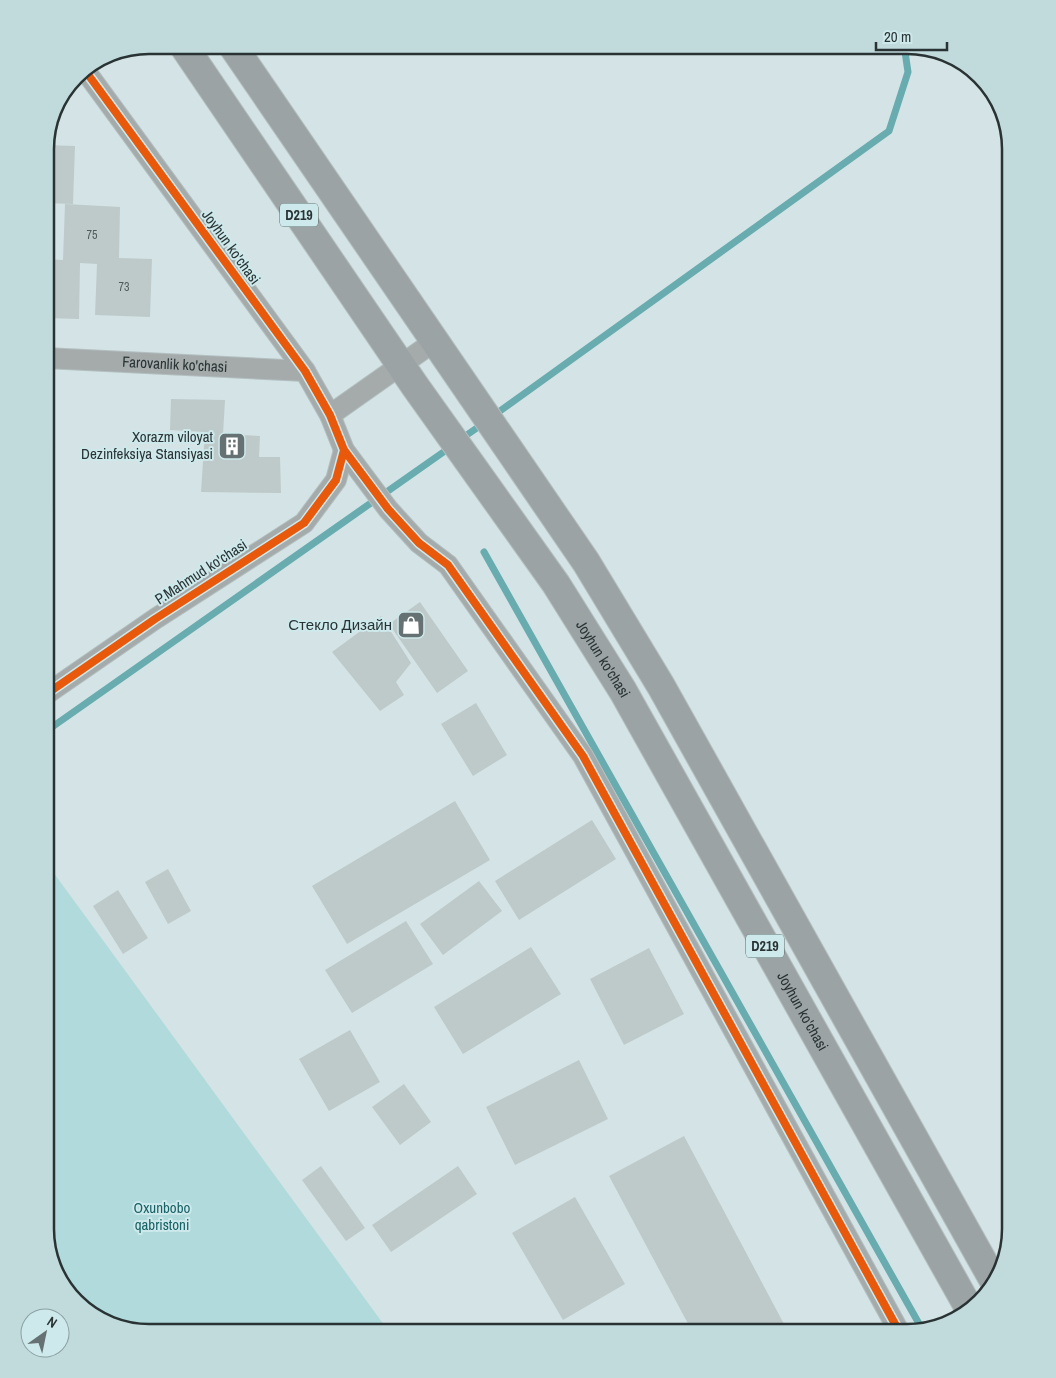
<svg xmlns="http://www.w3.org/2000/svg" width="1056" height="1378" viewBox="0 0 1056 1378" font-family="'Archivo Narrow',sans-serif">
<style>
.green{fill:#b1dadd}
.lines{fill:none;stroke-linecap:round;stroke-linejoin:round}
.stream{stroke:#68acb0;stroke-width:7}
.building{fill:#becaca}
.street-casing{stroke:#b3bfc0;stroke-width:22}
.primary-casing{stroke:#b3bfc0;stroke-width:30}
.street{stroke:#a5abab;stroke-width:20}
.primary{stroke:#9ca3a4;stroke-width:28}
.cycleway-casing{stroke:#cee9eb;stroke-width:11}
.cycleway{stroke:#e8590c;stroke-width:8}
.labels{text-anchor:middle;stroke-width:4;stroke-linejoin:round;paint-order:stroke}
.number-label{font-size:12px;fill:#505b5c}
.shield{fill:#cee9eb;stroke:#5a6a6b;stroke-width:1}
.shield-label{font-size:14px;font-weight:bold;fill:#293334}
.street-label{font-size:15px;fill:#293334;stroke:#cee9eb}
.poi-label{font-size:15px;fill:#293334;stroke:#cee9eb;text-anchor:end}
.park-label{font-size:15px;fill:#176265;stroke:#cee9eb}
.rim{fill:none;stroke:#293334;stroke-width:2.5}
</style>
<rect width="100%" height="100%" fill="#d4e3e5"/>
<!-- green -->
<path class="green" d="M45,861L390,1333H148L97,1319L62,1287L45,1229Z"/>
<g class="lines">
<!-- stream -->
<path class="stream" d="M493,416L889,131L908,72L904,45
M461,439L484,423
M484,552L922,1329
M45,732L452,446"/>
</g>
<!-- building -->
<path class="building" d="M45,145L75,146L73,204L45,203Z
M65,204L120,207L119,258L152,259L150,317L95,315L97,264L80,263L79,319L45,318V259L63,260Z
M171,399L225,400L223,434L260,436L259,457H280L281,493L201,492L205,432L170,430Z
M420,602L468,671L437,693L389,624Z
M381,616L411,663L396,682L404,695L380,711L332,652Z
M476,703L507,755L473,776L441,724Z
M455,801L490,860L347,944L312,886Z
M592,820L616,859L519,920L495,881Z
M168,869L191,911L168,924L145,882Z
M479,881L502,911L443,955L420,924Z
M118,890L148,938L123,954L93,906Z
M406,921L433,964L352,1013L325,970Z
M531,947L561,994L463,1054L434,1007Z
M649,948L684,1014L624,1045L590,979Z
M350,1030L380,1082L329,1111L299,1059Z
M579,1060L608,1119L515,1165L486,1107Z
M404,1084L431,1122L400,1145L372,1107Z
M684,1136L784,1324L766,1333H693L609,1176Z
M321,1166L365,1228L346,1241L302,1180Z
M458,1166L477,1194L391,1252L372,1225Z
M575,1197L625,1284L563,1320L512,1233Z"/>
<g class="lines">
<!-- street casing -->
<g class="street-casing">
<g id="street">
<path d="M84,69L305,371L330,415L344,450L388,509L419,543L448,565L583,756L900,1333"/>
<path id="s1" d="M45,358L305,371"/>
<path d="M330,415L435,341"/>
<path d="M45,695L155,619L304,523L336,480L344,450"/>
</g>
</g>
<!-- primary casing -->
<g class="primary-casing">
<g id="primary">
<path id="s2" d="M183,45L415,386L556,584L623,691L970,1310"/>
<path d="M232,45L586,562L661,686L995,1283"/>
</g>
</g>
<!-- street -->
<use href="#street" class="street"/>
<!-- primary -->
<use href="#primary" class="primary"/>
<!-- cycleway casing -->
<g class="cycleway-casing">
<path id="cycleway" d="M84,69L305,371L330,415L344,450L388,509L419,543L448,565L583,756L900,1333
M45,695L155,619L304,523L336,480L344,450"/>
</g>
<!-- cycleway -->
<use href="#cycleway" class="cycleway"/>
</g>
<!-- icons -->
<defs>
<g id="building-square" transform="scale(1.4375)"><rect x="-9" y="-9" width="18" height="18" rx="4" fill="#657172" stroke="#cee9eb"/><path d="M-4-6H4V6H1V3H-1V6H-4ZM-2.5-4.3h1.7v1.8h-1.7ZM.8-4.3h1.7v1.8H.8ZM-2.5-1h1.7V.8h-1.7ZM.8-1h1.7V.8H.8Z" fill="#fff"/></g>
<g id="shop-square" transform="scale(1.4375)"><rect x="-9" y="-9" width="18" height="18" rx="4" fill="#657172" stroke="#cee9eb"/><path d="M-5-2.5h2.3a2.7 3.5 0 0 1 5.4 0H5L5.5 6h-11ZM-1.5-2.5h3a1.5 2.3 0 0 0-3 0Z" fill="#fff"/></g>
</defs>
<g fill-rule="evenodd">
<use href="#building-square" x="232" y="446"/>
<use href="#shop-square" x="411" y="625"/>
</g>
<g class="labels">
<!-- number labels -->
<g class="number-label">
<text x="92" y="239">75</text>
<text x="124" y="291">73</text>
</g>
<!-- shield labels -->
<g class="shield">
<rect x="280" y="203.5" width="38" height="23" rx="4"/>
<rect x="746" y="934.5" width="38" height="23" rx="4"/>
</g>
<g class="shield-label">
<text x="299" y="220">D219</text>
<text x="765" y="951">D219</text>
</g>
<!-- street labels -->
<g class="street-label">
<text transform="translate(231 247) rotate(54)" y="5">Joyhun ko'chasi</text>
<text dy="5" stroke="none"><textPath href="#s1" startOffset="130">Farovanlik ko'chasi</textPath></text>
<text transform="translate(201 572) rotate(-33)" y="5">P.Mahmud ko'chasi</text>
<text dy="5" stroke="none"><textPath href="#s2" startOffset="744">Joyhun ko'chasi</textPath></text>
<text dy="5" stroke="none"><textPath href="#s2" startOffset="1149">Joyhun ko'chasi</textPath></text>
</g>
<!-- poi labels -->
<g class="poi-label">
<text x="213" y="442">Xorazm viloyat<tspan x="213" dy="17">Dezinfeksiya Stansiyasi</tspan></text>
<text x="392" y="630">Стекло Дизайн</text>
</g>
<!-- park labels -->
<g class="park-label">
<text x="162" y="1213">Oxunbobo<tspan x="162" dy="17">qabristoni</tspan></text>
</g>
</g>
<!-- crop -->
<path d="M0 0H1056V1378H0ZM149 54H907A95 95 0 0 1 1002 149V1229A95 95 0 0 1 907 1324H149A95 95 0 0 1 54 1229V149A95 95 0 0 1 149 54Z" fill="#c1dadc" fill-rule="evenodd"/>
<path class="rim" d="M149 54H907A95 95 0 0 1 1002 149V1229A95 95 0 0 1 907 1324H149A95 95 0 0 1 54 1229V149A95 95 0 0 1 149 54Z"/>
<!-- north arrow -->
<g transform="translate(45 1333) rotate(33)"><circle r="24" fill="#cee9eb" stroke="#8ca0a2"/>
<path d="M0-4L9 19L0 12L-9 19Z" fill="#657172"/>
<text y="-8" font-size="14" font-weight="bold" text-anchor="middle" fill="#293334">N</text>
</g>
<!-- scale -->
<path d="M876 42v8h71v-8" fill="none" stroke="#293334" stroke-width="2.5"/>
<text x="884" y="42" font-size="15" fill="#293334" stroke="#cee9eb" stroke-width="4" paint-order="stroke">20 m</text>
</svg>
